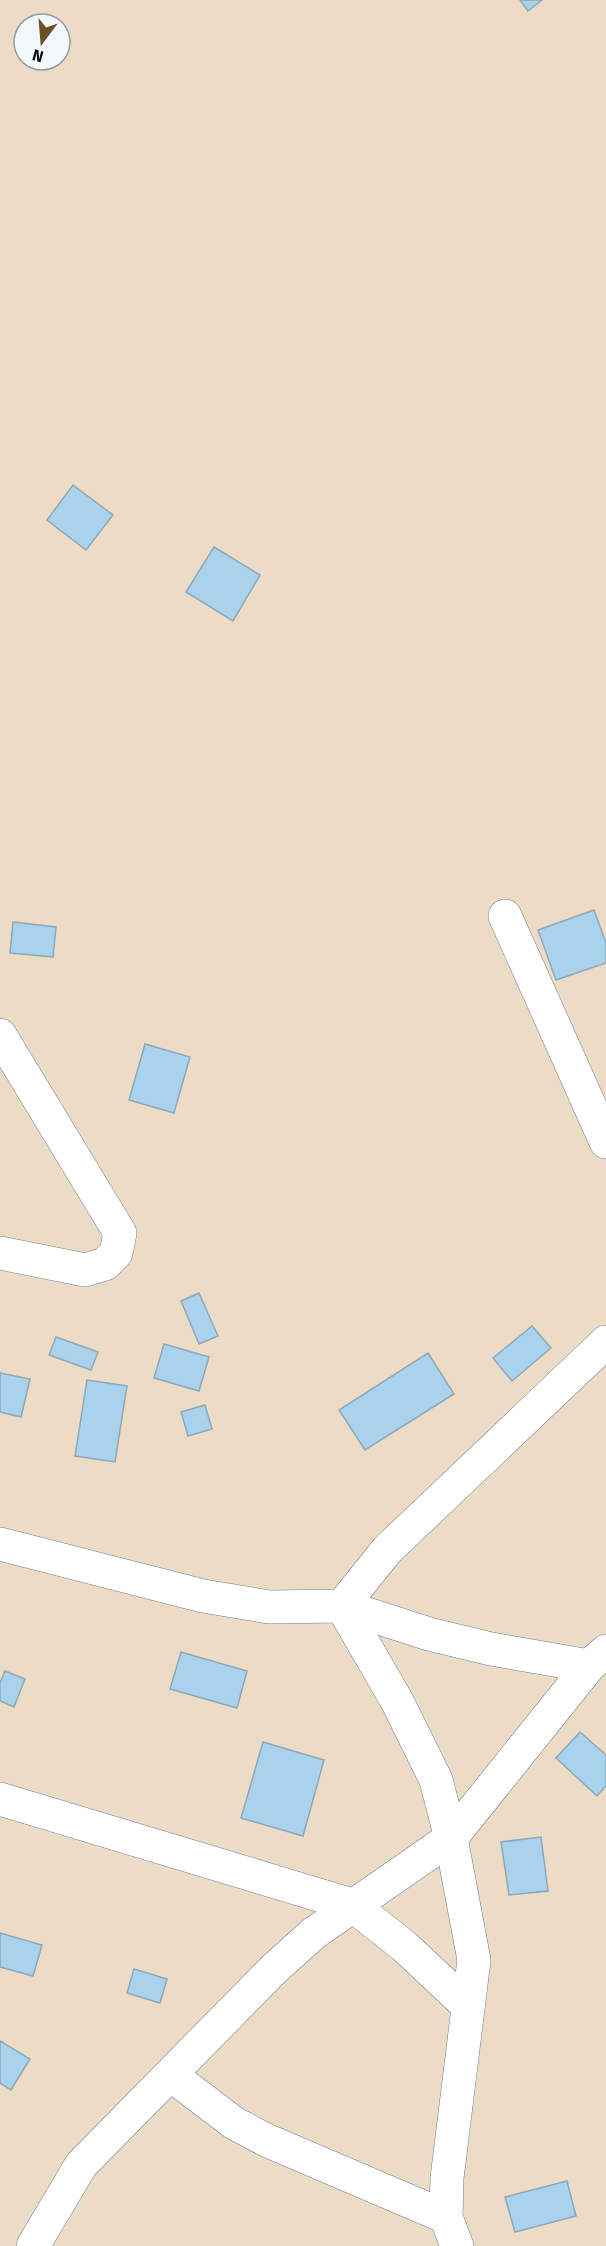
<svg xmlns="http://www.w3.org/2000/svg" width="606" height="2246" viewBox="0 0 606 2246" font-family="'Fira Sans',sans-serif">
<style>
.green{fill:#eddcc5;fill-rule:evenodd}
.building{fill:#a9d3ed;stroke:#8fa7b6;stroke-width:1.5}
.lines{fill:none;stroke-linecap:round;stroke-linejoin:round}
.minor-casing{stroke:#69808e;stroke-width:34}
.minor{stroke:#fff;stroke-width:33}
</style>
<rect width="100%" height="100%" fill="#f3f8fc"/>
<!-- green -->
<path class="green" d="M0,0H606V2246H0ZM24,24H60V60H24Z"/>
<!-- building -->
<path class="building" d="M520,0H542L528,11Z
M73,485L113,515L86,550L47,520Z
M214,547L260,575L233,621L186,592Z
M594,910L606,943V963L556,980L538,930Z
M13,922L56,927L53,957L10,953Z
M145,1044L190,1057L174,1113L129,1100Z
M199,1293L218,1336L199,1344L181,1301Z
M532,1326L551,1348L512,1381L493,1358Z
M56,1337L98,1352L91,1370L49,1355Z
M164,1344L209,1357L199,1391L154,1378Z
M428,1353L454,1394L365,1450L339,1410Z
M0,1373L30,1379L21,1417L0,1412Z
M87,1380L127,1386L115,1462L75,1456Z
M205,1405L212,1429L188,1436L181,1412Z
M181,1652L247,1671L237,1708L170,1689Z
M5,1671L25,1679L14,1707L0,1701V1683Z
M580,1732L606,1755V1786L597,1796L556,1758Z
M263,1742L324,1760L303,1836L241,1818Z
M541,1837L548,1891L509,1895L501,1842Z
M0,1933L42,1945L33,1976L0,1967Z
M134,1969L167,1979L160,2003L127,1993Z
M0,2041L30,2059L11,2090L0,2083Z
M567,2181L576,2216L515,2232L505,2197Z"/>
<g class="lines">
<!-- minor casing -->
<g class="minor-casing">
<path id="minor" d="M505,916L606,1142
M0,1035L120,1233L116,1253L105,1264L85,1270L0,1253
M0,1544L203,1596L269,1607L342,1606L429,1634L491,1649L589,1666
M0,1799L352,1905L404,1946L468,2006
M171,2075L234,2123L266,2140L446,2217
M33,2246L81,2165L274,1969L314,1933L451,1838L589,1666L606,1651
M457,2246L446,2217L447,2178L474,1960L451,1838L436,1780L398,1703L342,1606L387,1550L606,1342"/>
</g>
<!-- minor -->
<use href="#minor" class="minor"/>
</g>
<!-- north arrow -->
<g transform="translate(42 42) rotate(196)"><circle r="28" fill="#f3f8fc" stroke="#959ca0" stroke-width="1.5"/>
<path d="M0-4.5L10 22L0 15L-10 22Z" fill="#6d5023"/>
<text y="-9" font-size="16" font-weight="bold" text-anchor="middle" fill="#091217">N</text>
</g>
</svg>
